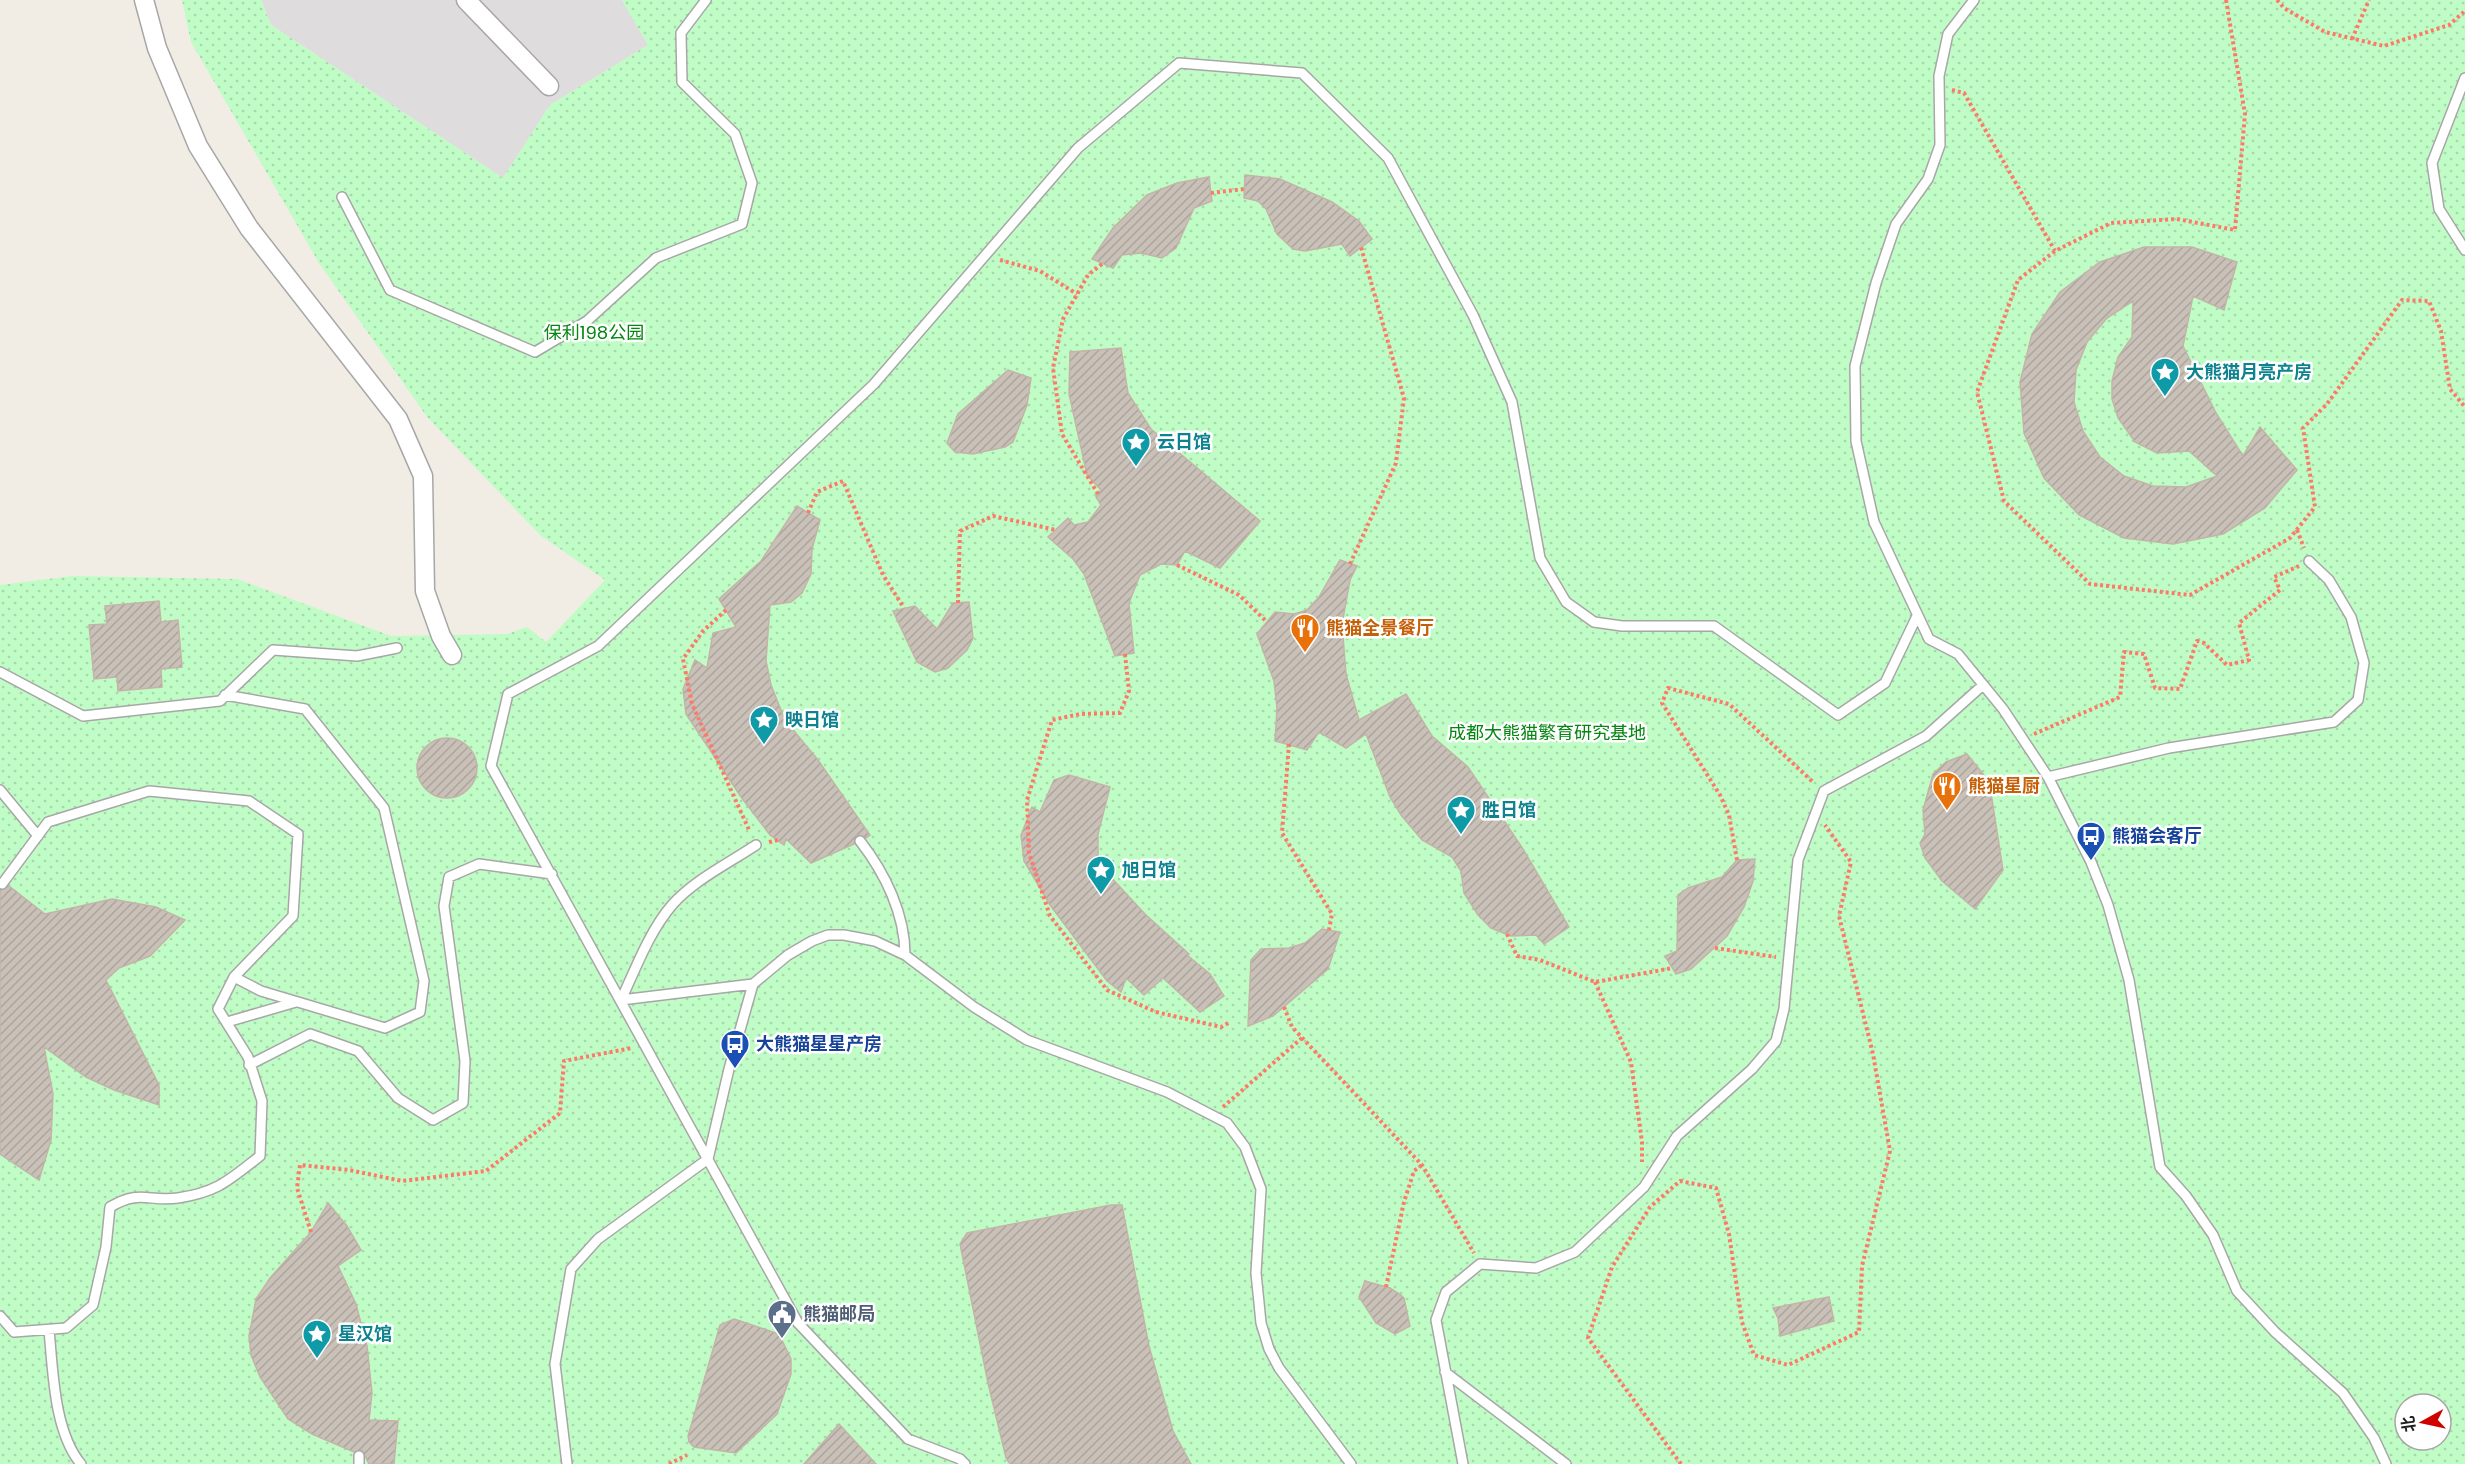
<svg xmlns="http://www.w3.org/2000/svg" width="2465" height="1464" viewBox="0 0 2465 1464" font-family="Poppins,'Noto Sans SC',sans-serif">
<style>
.residential{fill:#dedcdc}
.park{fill:url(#park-dots);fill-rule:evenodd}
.building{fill:url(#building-hatch);stroke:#c3b4a7;stroke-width:1.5;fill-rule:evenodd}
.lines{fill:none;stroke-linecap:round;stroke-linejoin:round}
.lane-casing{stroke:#a7a7a7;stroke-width:12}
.street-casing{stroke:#a7a7a7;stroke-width:21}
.path{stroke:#ff7968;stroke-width:4;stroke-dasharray:3 3;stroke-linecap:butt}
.lane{stroke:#fff;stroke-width:9}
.street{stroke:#fff;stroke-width:18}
.labels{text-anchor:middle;stroke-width:5;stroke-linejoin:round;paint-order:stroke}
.park-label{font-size:18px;fill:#058611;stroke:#fff}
.culture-label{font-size:18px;font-weight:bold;fill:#0d838f;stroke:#fff;text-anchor:start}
.food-label{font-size:18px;font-weight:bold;fill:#c56008;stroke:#fff;text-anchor:start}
.transit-label{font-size:18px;font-weight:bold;fill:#164399;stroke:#fff;text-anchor:start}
.service-label{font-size:18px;font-weight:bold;fill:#4e5e75;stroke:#fff;text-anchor:start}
</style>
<defs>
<pattern id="park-dots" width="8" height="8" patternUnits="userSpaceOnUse" patternTransform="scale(1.5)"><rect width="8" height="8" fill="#c0fdc6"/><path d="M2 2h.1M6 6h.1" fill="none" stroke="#a5d9aa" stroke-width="1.8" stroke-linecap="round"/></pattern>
<pattern id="building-hatch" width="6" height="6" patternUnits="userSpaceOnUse" patternTransform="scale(1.5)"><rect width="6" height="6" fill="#c9c0b8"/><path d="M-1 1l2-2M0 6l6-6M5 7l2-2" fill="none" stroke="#aca59e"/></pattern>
</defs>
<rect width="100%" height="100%" fill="#f1ede5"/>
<!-- residential -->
<path class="residential" d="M261,0H622L648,45L550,105L503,178L271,25Z"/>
<!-- park -->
<path class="park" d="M182,0H261L271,25L503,178L550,105L648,45L622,0H2465V1464H0V585L72,576L237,579L391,636L507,634L527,627L546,642L605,580L540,535L427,417L319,263L191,42ZM2405,1404H2441V1440H2405Z"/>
<!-- building -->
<path class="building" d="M1245,175L1280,179L1332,202L1359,221L1372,239L1350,256L1342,244L1305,251L1293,249L1277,234L1266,209L1258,201L1244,198Z
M1209,177L1212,201L1194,208L1176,248L1162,258L1141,253L1122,255L1113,268L1092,259L1113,228L1147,195L1177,183Z
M2144,247H2192L2237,262L2224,310L2193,296L2183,346L2216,413L2243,456L2260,427L2297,470L2265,508L2223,534L2173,544L2124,538L2079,515L2044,478L2024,433L2020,382L2032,334L2060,292L2100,262ZM2133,301L2132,337L2118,357L2112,381V399L2118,418L2135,442L2157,453L2189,451L2217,476L2186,487L2153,486L2124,476L2100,457L2083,431L2074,402L2076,370L2087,342L2107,318Z
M1121,348L1128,393L1151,429L1260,521L1220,568L1185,551L1177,565L1161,564L1140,575L1129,603L1134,653L1115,656L1084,574L1073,559L1048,537L1068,518L1074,525L1088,522L1101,505L1096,497L1101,490L1087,475L1069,394L1070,352Z
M1008,370L1031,378L1027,405L1013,442L1005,447L973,454L955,452L947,443L958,414Z
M797,506L820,520L812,549L811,574L802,593L791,602L770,605L766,661L771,685L785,720L818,760L870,835L866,838L857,835L854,844L811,863L786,839L784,845L770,835L741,797L686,714L683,689L695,660L707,668L713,633L736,627L719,599L761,561Z
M1340,560L1357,566L1350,580L1342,624L1346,674L1359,720L1406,694L1432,736L1468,767L1523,849L1569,927L1544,944L1536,935L1511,936L1491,928L1478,915L1464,893L1461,871L1452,857L1422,840L1401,815L1390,797L1366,734L1346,748L1319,732L1307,750L1275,741L1277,708L1274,681L1257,634L1275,612L1294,614L1307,610L1319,597Z
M159,601L161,622L178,620L182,667L161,669L162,687L118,691L117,677L94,679L89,625L107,624L105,606Z
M969,602L973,638L967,650L948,668L935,672L917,662L893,611L915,606L937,629L953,603Z
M417 768a30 30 0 1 1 60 0a30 30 0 1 1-60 0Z
M1967,754L1983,774L1991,793L2003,870L1975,909L1942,881L1925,858L1920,843L1925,834L1923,810L1933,774L1946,762Z
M1069,775L1110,787L1098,834V855L1108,874L1145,914L1189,954L1187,955L1210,974L1224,996L1200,1012L1163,978L1144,995L1126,978L1121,992L1107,981L1050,905L1024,861L1021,835L1032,807L1040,812L1054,780Z
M1755,859L1753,881L1744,907L1727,936L1691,969L1676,974L1665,956L1677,951L1678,895L1688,888L1722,877L1737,860Z
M9,886L45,914L112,899L156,907L185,920L150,956L119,968L106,980L159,1085V1105L114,1090L86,1077L44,1047L53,1094L51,1140L39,1180L0,1154V890Z
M1322,929L1340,932L1328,969L1273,1016L1248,1026L1251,960L1261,949L1289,948L1305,943Z
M328,1203L347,1226L361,1250L338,1266L356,1304L367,1346L372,1393L369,1420L398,1421L394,1464H369L362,1450L354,1452L312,1434L288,1419L260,1377L251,1355L249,1336L256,1299L270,1278L311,1232Z
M1111,1205H1122L1149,1346L1173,1431L1191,1464H1010L1006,1458L988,1383L960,1244L967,1233Z
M1365,1281L1390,1288L1401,1295L1404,1298L1410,1326L1395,1334L1376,1323L1359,1297Z
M1829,1297L1834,1321L1780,1336L1778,1318L1773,1308Z
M734,1319L779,1334L791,1359V1374L777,1414L736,1453L694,1447L689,1442L688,1436L720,1325Z
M839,1424L876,1464H804Z"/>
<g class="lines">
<!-- lane casing -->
<g class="lane-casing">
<path id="lane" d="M1974,0L1948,34L1939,76L1940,145L1928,179L1896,224L1876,283L1855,366L1856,441L1874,522L1929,639L1958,654L2003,709L2048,777L2091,862L2108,905L2129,980L2160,1167L2186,1196L2213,1235L2237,1291L2275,1332L2343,1393L2374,1438L2386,1464
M2465,78L2432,163L2439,209L2465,250
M342,197L390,290L535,352L587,321L656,258L742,224L752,183L735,134L682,82L681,33L706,0
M0,672L83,716L220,701L273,650L357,656L397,648
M225,695L305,709L384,808L424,981L420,1012L385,1028L261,991L234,977
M2048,777L2169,748L2334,722L2358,700L2364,663L2351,617L2329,580L2309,561
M0,790L38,836
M860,841C885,873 905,914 905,955
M621,1000C636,968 649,932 672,905C694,880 729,863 756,845
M621,1000L753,984
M227,1022L296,1002
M249,1065L310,1034L358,1051L398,1098L433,1120L463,1103L465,1061L444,906L449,877L479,864L552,874
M0,1316L14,1332L66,1328L93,1305L106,1247L110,1207C141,1189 147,1202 178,1198C218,1192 229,1180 260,1156L262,1101L248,1057L218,1009L234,977L293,916L298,834L249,801L149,791L48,822L2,884
M49,1330C53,1371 54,1432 81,1464
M1445,1372L1566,1464
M359,1456V1464
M567,1464L555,1364L571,1269L598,1239L708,1159L729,1069L753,984L788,955L812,941L828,935H844L875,941L905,955L974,1007L1027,1040L1167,1092L1227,1123L1245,1147L1261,1189L1256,1273L1261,1323L1269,1349L1279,1368L1351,1464
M965,1464L960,1459L908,1439L798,1323L491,766L508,694L598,646L874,384L1078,148L1179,63L1302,73L1388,158L1473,315L1512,402L1540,558L1566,602L1594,622L1622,626H1714L1838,715L1885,683L1917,616
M1463,1464L1436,1320L1446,1292L1480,1264L1536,1268L1575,1252L1644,1187L1677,1136L1752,1069L1776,1041L1784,1009L1798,860L1824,791L1926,736L1983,685"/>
</g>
<!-- street casing -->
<g class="street-casing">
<path id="street" d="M144,0L157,48L198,146L249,228L398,419L423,476L425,591L441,636L452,655
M466,0L549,86"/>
</g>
<!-- path -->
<path class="path" d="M2226,0L2245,114L2235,230L2177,219L2111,223L2055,251L2018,280L1977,392L2004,501L2090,584L2190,595L2290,538L2315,507L2303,428L2327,404L2402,300L2429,301L2441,331L2450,389L2465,407
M2277,0L2284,8L2325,32L2384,46L2449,25L2465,11
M2352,39L2369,0
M1952,90L1964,93L2055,251
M1211,193L1244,189
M1000,260L1040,271L1077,294
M1098,494L1062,434L1053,368L1063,319L1088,275L1102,264
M808,513L817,492L843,481L883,575L904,608
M2297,530L2304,548
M1350,564L1396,463L1404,398L1361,247
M1177,565L1239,595L1267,622
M958,603L960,531L993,516L1056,530
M726,610L703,631L683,659L692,704L750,832
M1125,654L1129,691L1120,713L1080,714L1052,720L1027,800L1029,853L1050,916L1107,990L1156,1012L1221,1027L1230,1022
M2034,734L2120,697L2124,652L2144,654L2155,688L2180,689L2197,641L2204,643L2227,665L2249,660L2239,623L2280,590L2274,577L2299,566
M1289,744L1282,833L1332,914L1329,930
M769,842L778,840
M1737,860L1729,815L1720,795L1662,703L1668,688L1729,704L1814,783
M1507,934L1517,956L1540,960L1595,982L1673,968
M1715,948L1776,957
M1595,982L1631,1062L1642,1142V1162
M1284,1007L1292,1027L1422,1165L1474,1253
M1223,1107L1302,1038
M311,1232L297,1188L300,1165L349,1170L402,1181L486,1171L560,1113L564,1061L632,1048
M1386,1287L1404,1202L1414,1171L1422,1165
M669,1464L687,1455
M1681,1464L1588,1338L1612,1267L1650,1207L1680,1181L1716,1188L1729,1234L1742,1322L1754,1355L1788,1365L1859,1332L1862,1266L1890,1151L1873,1054L1839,916L1851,862L1825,825"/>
<!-- lane -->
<use href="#lane" class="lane"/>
<!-- street -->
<use href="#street" class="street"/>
</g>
<!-- icons -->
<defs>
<g id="sight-pin" transform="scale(1.5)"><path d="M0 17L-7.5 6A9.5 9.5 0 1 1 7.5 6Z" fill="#0f9aa8" stroke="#fff"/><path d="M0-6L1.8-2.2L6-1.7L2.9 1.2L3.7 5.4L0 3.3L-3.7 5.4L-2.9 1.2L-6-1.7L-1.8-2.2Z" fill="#fff"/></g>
<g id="restaurant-pin" transform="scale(1.5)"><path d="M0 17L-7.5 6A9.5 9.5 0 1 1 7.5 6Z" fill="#e8710a" stroke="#fff"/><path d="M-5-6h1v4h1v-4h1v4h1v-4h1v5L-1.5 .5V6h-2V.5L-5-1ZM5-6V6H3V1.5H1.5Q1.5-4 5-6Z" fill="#fff"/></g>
<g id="bus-pin" transform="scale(1.5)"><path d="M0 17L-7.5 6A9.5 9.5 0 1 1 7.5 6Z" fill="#1a4fb4" stroke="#fff"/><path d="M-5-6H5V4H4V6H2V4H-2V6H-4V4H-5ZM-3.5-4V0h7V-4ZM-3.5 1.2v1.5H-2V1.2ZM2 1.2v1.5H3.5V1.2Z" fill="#fff"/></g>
<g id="civic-pin" transform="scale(1.5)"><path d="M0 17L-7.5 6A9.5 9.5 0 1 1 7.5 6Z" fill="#5c6f8a" stroke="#fff"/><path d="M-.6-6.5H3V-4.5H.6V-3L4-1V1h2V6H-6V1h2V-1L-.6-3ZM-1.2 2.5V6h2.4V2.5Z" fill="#fff"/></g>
</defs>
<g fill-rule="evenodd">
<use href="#sight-pin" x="2165" y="372"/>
<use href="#sight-pin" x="1136" y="442"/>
<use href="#restaurant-pin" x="1305" y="628"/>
<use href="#sight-pin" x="764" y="720"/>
<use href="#restaurant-pin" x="1947" y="786"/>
<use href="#sight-pin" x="1461" y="810"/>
<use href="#bus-pin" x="2091" y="836"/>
<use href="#sight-pin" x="1101" y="870"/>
<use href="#bus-pin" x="735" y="1044"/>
<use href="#civic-pin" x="782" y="1314"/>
<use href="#sight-pin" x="317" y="1334"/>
</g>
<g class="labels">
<!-- park labels -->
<g class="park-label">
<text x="594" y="339">保利198公园</text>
<text x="1547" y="739">成都大熊猫繁育研究基地</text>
</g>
<!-- culture labels -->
<g class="culture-label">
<text x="2186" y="378">大熊猫月亮产房</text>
<text x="1157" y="448">云日馆</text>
<text x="785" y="726">映日馆</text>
<text x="1482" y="816">胜日馆</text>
<text x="1122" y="876">旭日馆</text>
<text x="338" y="1340">星汉馆</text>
</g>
<!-- food labels -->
<g class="food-label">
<text x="1326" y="634">熊猫全景餐厅</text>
<text x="1968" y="792">熊猫星厨</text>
</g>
<!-- transit labels -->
<g class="transit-label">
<text x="2112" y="842">熊猫会客厅</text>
<text x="756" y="1050">大熊猫星星产房</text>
</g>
<!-- service labels -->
<g class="service-label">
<text x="803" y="1320">熊猫邮局</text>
</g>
</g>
<!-- north arrow -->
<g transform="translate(2423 1422) rotate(262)"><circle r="28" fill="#ffffff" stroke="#a6a6a6" stroke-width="1.5"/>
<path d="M0-4.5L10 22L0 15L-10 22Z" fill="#cf0200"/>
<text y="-9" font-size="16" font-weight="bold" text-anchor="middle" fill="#202020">北</text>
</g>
</svg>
